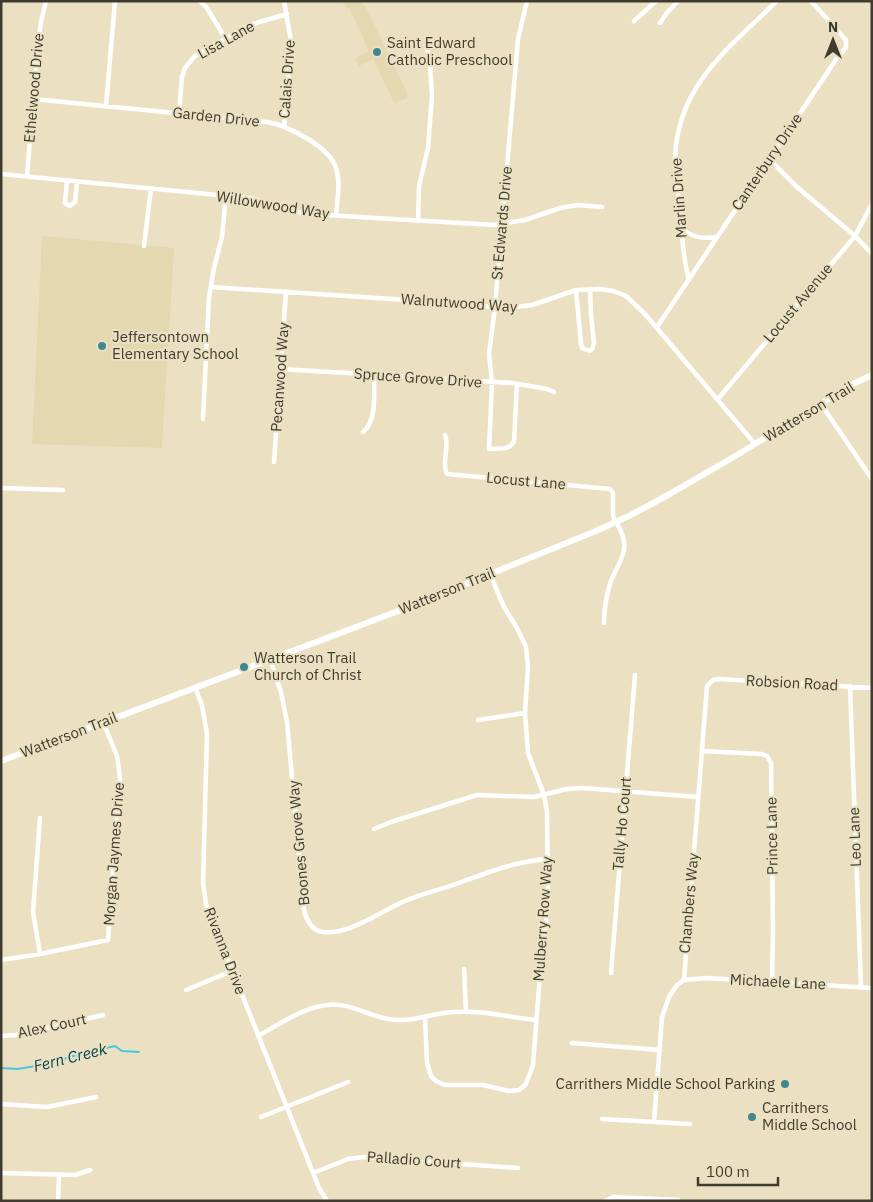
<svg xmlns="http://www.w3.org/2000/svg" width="873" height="1202" viewBox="0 0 873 1202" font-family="'IBM Plex Sans',sans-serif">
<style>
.built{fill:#e4d8b1}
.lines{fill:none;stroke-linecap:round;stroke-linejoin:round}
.stream{stroke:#46c9dc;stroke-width:2}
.street{stroke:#fff;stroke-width:4.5}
.secondary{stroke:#fff;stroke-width:6}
.poi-dot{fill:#418792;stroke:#ebe1c2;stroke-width:2}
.labels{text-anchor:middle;stroke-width:4;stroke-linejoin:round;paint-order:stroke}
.street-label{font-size:15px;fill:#3f3b2f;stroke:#ebe1c2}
.poi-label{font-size:15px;fill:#3f3b2f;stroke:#ebe1c2;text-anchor:start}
.water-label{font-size:16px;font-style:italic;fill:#08444c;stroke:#ebe1c2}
</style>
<rect width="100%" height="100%" fill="#ebe1c2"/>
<!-- built -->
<path class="built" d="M342,1L362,2L364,6L365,5L407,93V98L394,103L371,54L373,59L359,66L355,58L369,51L349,8L346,9Z
M42,236L174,248L162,448L32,444Z"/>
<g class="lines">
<!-- stream -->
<path class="stream" d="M1,1068L17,1069L49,1064L73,1056L99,1052L106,1048L115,1046L122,1051L139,1052"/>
<!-- street -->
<path class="street" d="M200,1L207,8L225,38
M284,1L291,41L284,127
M634,21L656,1
M660,23L666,14L678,1
M33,99L267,122C287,125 330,147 336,168C341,183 337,200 336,215
M106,106L115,1
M179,113L182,77L185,68L195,56L249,25L287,14
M769,159L797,187L855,236L872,254
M1,174L249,198C269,202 288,211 309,214L494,225L525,220L560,208L578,205L602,207
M27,176L38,45L41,22L46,1
M67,181L65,203L70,206L75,202L77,182
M418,221L419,186L428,148L432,96L430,65L427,47
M682,229C694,238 703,239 717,237
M144,246L151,189
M689,280C682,255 682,230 679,205C678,189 675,174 675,159C677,85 729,48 777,1
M211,287L422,301L507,308L532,305L576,290L600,289L613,291L626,296L645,314L755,444
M576,290L581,344L582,348L590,351L592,349L594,343L591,315L590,289
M657,327L837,58L846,47V40L811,1
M281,369L512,383L547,389L554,392
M517,384L514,441C510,451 498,448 489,449L492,382L489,354L495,307L518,39L527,1
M718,399L855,236L872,204
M821,404L872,479
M203,419L209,297L214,268L222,237L226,196
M363,432C377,422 374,392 374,375
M445,435C450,447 441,462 447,474L610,489L613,493V515L615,523
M274,462L286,292
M1,488L63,490
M604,623C604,611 606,597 610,584C619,558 634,551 616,522
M270,659L281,692L287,722L304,910C306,919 312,931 323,932C350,935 381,911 405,901C421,894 439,890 456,884C486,873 516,861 548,859
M850,686L861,987
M195,687L202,705L207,734L203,883L206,904L319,1188L327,1201
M478,720L525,713
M702,751L762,754L767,756L771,763L773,929L772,982
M40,818L33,912L40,954
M374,829L391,822L477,795L534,797L567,789L582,788L698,797
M1,960L40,954L108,940L120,778L117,756L103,722
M464,969L466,1012
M611,973L635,675
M684,980L707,978L872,988
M186,990L232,971
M425,1018L427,1063L431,1076L436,1081L445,1085H483L509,1091L519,1090L526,1084L533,1065L542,948L546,926L548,892L547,812L544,795L528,753L525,713L528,666L526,647L517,628L504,607L490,574
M1,1036L16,1035L103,1015
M258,1036C278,1025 304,1007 327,1005C349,1002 368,1016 389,1019C414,1023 430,1013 453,1012C481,1010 508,1017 536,1020
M572,1043L660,1050
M1,1104L47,1107L96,1097
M261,1117L348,1082
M602,1119L690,1124
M654,1122L662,1017L669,997L677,985L684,980L707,686L713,680L719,679L872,688
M1,1173L75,1175L90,1170
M313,1173L348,1159L363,1157L518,1168
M58,1201L59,1175
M605,1201L613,1197L678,1200"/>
<!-- secondary -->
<path class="secondary" d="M1,761L409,607L596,531L631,515L668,495L737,455L853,384L872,375"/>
</g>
<!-- markers -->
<g class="poi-dot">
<circle cx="377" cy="52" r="5"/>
<circle cx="102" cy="346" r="5"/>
<circle cx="244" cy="667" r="5"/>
<circle cx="785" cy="1084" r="5"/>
<circle cx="752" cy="1117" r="5"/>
</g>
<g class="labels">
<!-- street labels -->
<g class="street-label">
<text transform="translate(226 40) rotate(-29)" y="5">Lisa Lane</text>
<text transform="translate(287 79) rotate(-86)" y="5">Calais Drive</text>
<text transform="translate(34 88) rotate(-85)" y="5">Ethelwood Drive</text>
<text transform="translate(216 117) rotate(6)" y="5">Garden Drive</text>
<text transform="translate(767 162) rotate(-56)" y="5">Canterbury Drive</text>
<text transform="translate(679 198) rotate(-94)" y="5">Marlin Drive</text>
<text transform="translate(273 205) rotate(9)" y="5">Willowwood Way</text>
<text transform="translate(502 223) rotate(-85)" y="5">St Edwards Drive</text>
<text transform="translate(459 303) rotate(4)" y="5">Walnutwood Way</text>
<text transform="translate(798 303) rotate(-50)" y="5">Locust Avenue</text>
<text transform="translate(280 377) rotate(-86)" y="5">Pecanwood Way</text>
<text transform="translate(418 378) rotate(4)" y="5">Spruce Grove Drive</text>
<text transform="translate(809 412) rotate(-31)" y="5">Watterson Trail</text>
<text transform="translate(526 481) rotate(5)" y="5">Locust Lane</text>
<text transform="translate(447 591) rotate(-22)" y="5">Watterson Trail</text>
<text transform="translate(792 683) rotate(3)" y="5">Robsion Road</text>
<text transform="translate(69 735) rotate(-21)" y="5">Watterson Trail</text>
<text transform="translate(622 824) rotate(-85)" y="5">Tally Ho Court</text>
<text transform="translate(772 836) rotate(-91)" y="5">Prince Lane</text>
<text transform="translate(855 837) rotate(-92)" y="5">Leo Lane</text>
<text transform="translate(299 843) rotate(-95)" y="5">Boones Grove Way</text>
<text transform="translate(114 854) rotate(-86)" y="5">Morgan Jaymes Drive</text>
<text transform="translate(689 903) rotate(-85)" y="5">Chambers Way</text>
<text transform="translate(543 919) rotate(-86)" y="5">Mulberry Row Way</text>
<text transform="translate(225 951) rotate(69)" y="5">Rivanna Drive</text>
<text transform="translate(778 982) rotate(3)" y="5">Michaele Lane</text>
<text transform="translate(52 1026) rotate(-12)" y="5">Alex Court</text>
<text transform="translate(414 1160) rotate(4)" y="5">Palladio Court</text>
</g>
<!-- poi labels -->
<g class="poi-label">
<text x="387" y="48">Saint Edward<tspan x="387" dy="17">Catholic Preschool</tspan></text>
<text x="112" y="342">Jeffersontown<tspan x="112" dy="17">Elementary School</tspan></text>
<text x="254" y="663">Watterson Trail<tspan x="254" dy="17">Church of Christ</tspan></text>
<text x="775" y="1089" text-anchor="end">Carrithers Middle School Parking</text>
<text x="762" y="1113">Carrithers<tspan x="762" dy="17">Middle School</tspan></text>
</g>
<!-- water labels -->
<g class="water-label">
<text transform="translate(70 1057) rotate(-14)" y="6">Fern Creek</text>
</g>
</g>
<!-- border -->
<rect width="873" height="1202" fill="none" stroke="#3f3b2f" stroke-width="5"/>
<!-- north arrow -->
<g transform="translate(833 40)" stroke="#ebe1c2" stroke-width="4" paint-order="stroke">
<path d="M0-4L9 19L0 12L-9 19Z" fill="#3f3b2f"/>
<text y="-8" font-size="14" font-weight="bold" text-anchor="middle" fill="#3f3b2f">N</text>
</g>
<!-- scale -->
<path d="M698 1177v8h80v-8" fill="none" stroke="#3f3b2f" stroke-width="2.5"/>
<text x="706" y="1177" font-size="15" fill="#3f3b2f" stroke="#ebe1c2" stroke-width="4" paint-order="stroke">100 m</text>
</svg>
